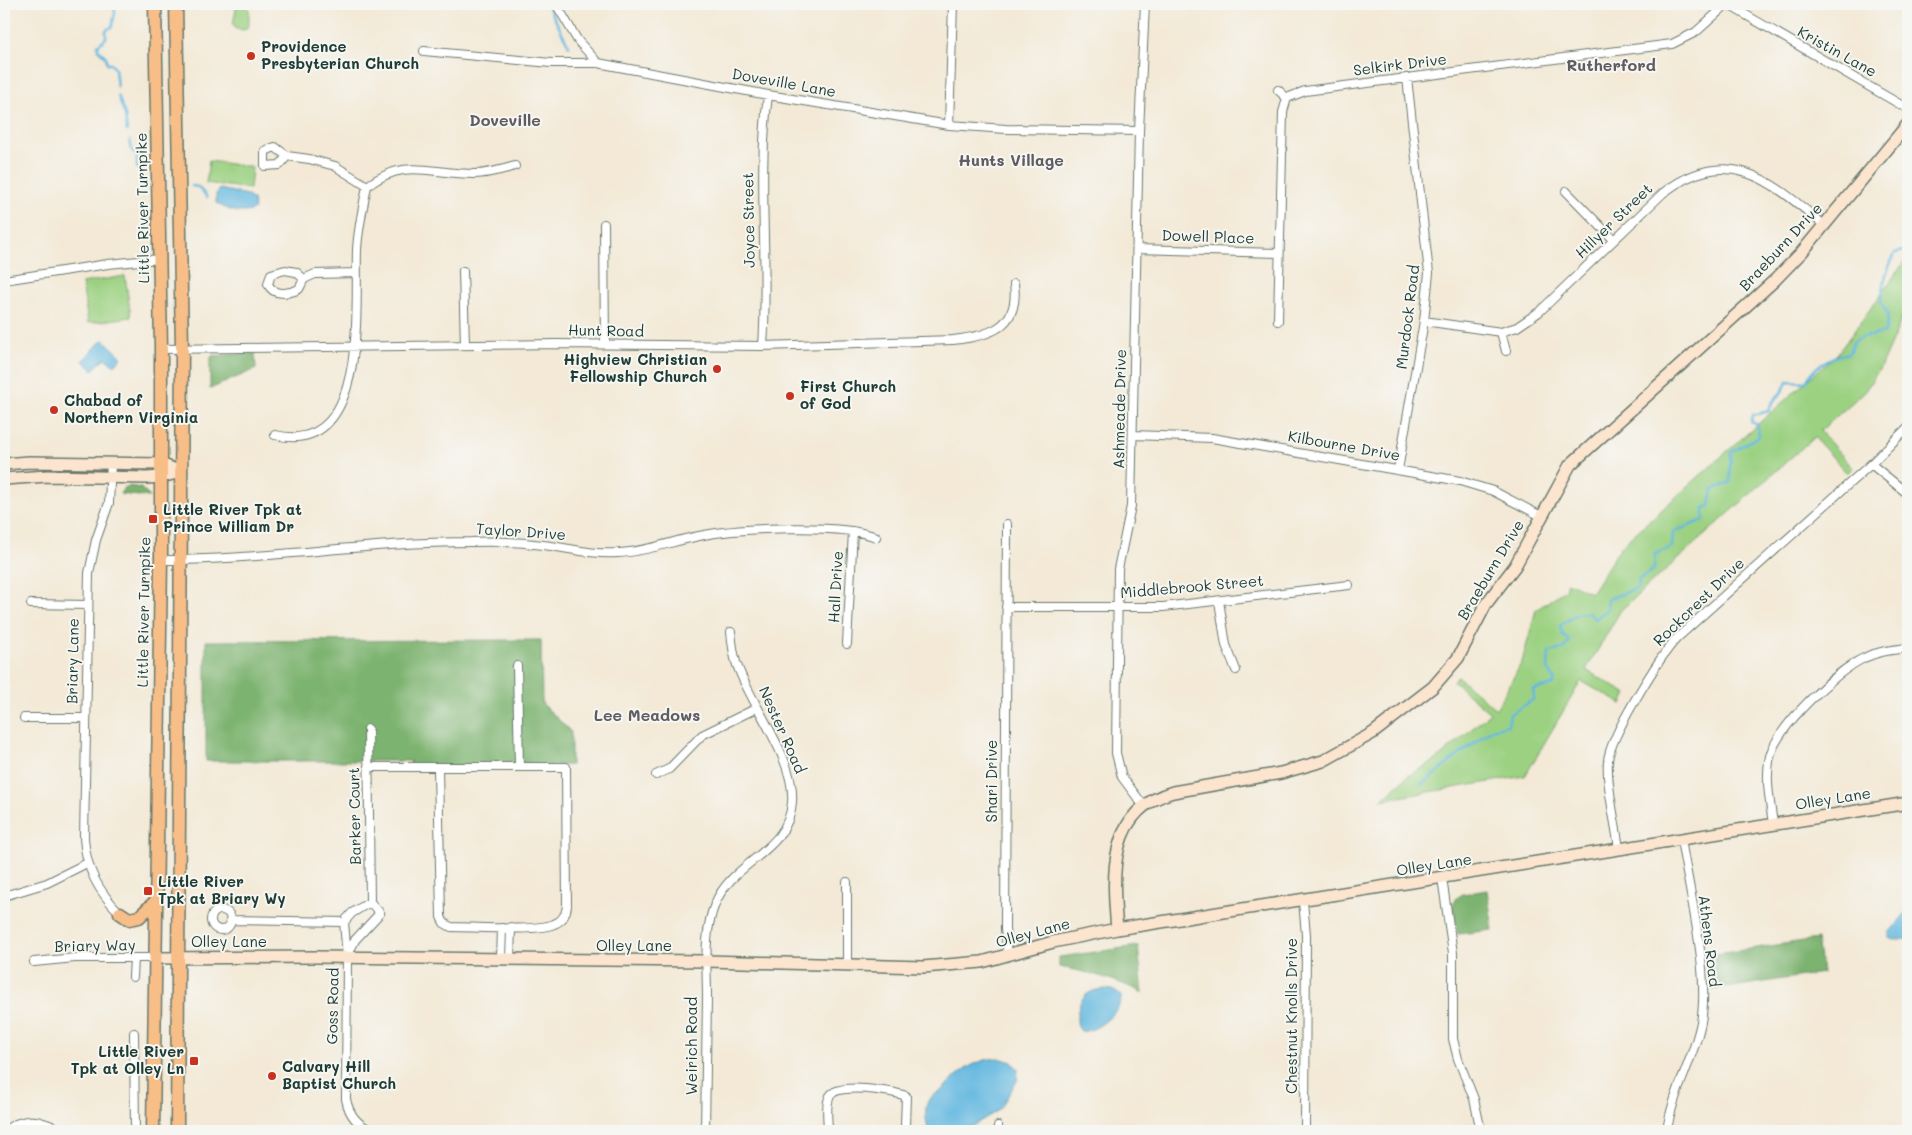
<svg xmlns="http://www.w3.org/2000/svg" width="1912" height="1135" viewBox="0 0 1912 1135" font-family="Mali,sans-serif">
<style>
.green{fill:#9cd182;stroke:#5e875b}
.forest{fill:#7db370;stroke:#4e7852}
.water{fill:#64b8e0;stroke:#427a8a}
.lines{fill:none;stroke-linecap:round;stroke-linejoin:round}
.stream{stroke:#64b8e0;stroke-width:2.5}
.street-casing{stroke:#69796d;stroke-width:10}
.secondary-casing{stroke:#69796d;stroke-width:14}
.primary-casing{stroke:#69796d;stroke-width:15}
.street{stroke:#fff;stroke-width:8}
.secondary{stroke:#fce5cf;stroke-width:11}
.primary{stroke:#f7be88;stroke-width:12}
.poi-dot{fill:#c8321e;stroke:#f6f6f2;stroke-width:2}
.labels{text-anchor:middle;stroke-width:4;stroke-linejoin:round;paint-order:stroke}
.poi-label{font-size:15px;font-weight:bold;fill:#1f3d34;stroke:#f6f6f2;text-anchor:start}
.street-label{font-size:15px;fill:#1f3d34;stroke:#f6f6f2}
.neighbourhood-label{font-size:16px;font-weight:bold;fill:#615c62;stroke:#f6f6f2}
</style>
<rect width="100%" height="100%" fill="#f6f6f2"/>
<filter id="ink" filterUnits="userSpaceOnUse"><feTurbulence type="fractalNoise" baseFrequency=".02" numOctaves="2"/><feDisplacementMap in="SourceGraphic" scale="10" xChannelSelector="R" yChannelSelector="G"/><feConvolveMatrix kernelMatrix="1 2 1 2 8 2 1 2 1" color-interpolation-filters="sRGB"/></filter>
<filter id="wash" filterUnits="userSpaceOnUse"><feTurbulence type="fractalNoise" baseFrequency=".0096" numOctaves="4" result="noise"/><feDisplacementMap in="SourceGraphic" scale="20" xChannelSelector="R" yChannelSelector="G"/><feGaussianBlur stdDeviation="1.12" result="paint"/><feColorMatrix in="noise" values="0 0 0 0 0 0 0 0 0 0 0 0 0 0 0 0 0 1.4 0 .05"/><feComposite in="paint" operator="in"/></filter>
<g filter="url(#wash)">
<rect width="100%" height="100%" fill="#f3e9d6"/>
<!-- green -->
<path class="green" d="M237,4H245L249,10V26L244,30L237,29L233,24Z
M209,161L252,167L250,189L206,183Z
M1908,257V305L1880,368L1865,391L1820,431L1853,468L1847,473L1814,437L1621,610L1586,670L1627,694L1622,704L1581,681L1525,776L1381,800L1408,776L1436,760L1490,713L1453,681L1457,676L1496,709L1522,662L1536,610L1565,590L1567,582L1591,593L1622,545L1838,353Z
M125,276L131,317L88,323L82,283Z"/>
<!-- forest -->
<path class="forest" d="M255,353L256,369L210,389V360L212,356Z
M129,486L141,488L150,497L120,494L124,488Z
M541,640L542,703L571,732V765L411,767L410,761H206V641Z
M1487,890L1493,930L1458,934L1453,906L1455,899L1463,894Z
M1817,939L1822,973L1713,990L1710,955Z
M1138,946L1143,993C1116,979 1088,972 1059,967V957Z"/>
<!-- water -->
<path class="water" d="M220,189L247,195L253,200L255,209C242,216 228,210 216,203V194Z
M103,339L122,357L114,366L105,358L93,370L83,361Z
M1908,910V939L1893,940L1889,937V933Z
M1103,989L1113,990L1121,996C1124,1010 1094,1034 1081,1031C1077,1027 1077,1022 1077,1016C1079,999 1085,991 1103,989Z
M999,1058L1012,1062L1018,1070L1017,1081L999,1110L964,1131H928C927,1121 923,1111 928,1101C932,1094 938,1094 943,1089C959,1073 974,1059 999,1058Z"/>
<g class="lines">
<!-- stream -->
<path class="stream" d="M114,4L115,13L112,27L106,30V38L98,45V49L106,57L107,64H111L115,69L117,87
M549,8L569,46
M118,96L125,115L127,131
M130,140L132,151L137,155V167L141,171L140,181L145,182
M192,186L198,187L207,197
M1421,785L1492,729L1508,725L1510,714L1534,699L1533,690L1553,685L1555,679L1548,669L1549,652L1563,649L1570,641L1563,635L1560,626L1576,614L1589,613L1595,619L1607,610L1608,599L1638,588L1639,579L1654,569L1655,554L1672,547L1673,532L1704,520V508L1710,506L1713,489L1730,483L1731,452L1759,436L1758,425L1751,422L1753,415L1769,411C1772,396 1784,396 1787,381L1806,382C1815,365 1830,356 1849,353L1853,342L1862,337L1885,333L1888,315L1881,302L1886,274L1895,253L1908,250"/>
</g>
</g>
<g filter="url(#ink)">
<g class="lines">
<!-- street casing -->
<g class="street-casing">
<path id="street" d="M556,4L578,41L598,63
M1727,4L1908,109
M424,51L551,63H598L768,95L949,125L1006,129L1139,131
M1278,90L1287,98
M949,125L953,4
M287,156L280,165L265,166V151L275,147L287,156L309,159L335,166L367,186
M1566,191L1613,239
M604,224L605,344
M1137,249L1279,253
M463,271L465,345
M304,279L299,289C289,294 273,296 268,284L271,274L285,270L296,272L304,279L315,274L357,273
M4,280L108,264L160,259
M1278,321L1283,112L1287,98L1305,91L1672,44L1696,32L1727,4
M1424,321L1501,332L1517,327L1539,312L1663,193C1729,142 1772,182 1824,225
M1501,332L1506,351
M763,346C769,262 757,179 768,95
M161,349L557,344L763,346L953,340C990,336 1020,327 1014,284
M275,435C370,457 355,304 357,250C358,229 363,208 367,186C406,157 430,174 474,174C488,174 501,170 515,166
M1133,435L1212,438L1460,481L1493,491L1541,516
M111,463L109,503L96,540L89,573L84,838C86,869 98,891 120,913
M1871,464L1908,494
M1398,470L1424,321L1429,273L1407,78
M1007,524L1005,929L1008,955
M161,560C265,560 368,542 471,542C495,541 519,542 543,545C568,548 592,555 618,553C646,552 672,541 699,536C736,528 843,523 876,537
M1219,601L1226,645L1236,670
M31,604L88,605
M1006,607H1163L1349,585
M847,644L853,531
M517,666L519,767
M24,718H86
M368,767H566L567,906C566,914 563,921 554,924C536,932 474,927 451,927L444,923L441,917L438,768
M656,775L669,769L702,735L757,708
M1143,805L1122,777L1116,753L1118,569L1131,506L1139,131L1145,4
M1773,824C1770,801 1765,779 1770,756C1778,726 1836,671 1864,658C1878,651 1893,650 1908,648
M1619,849C1616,824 1606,785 1608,761C1609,738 1660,656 1677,638L1871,464L1908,427
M1442,878L1453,953V1039L1458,1059L1474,1099L1481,1131
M847,882V965
M4,896L47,883L87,863
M1303,901L1306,935L1305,1131
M211 920a10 10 0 1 1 20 0a10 10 0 1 1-20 0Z
M230,920L344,922L352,913L370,902
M344,922L347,957L346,1099C349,1115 358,1126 374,1131
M347,957L355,940L380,913L370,902L368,729
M501,959L502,928
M510,959L511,927
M34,962L75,958H156
M133,977L134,958
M134,1033L135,1131
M4,1131C27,1114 41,1121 64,1131
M705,1131C706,1087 706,1043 707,998C707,968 703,933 715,904C732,861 789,852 792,802C796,759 749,703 736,662C733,652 732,642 731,632
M828,1131C828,1121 825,1105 830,1096C837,1082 893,1091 906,1096L905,1126
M998,1131V1126
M1667,1131C1672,1093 1694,1059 1701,1022C1710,972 1689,891 1681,839"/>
</g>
<!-- secondary casing -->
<g class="secondary-casing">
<path id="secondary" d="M4,464L29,462L161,464L181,472
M4,479L47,476L147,478L161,477L181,472
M1117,929C1112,874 1108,810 1173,792L1281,773L1323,761L1373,733L1433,687L1458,658L1486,604L1515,566L1570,465L1775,280L1802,252L1908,124
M156,958L315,957L707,961L923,967L982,962L1053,942L1117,929L1908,803"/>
</g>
<!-- primary casing -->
<g class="primary-casing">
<path id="primary" d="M176,4L182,348L177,1131
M120,913L129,919L139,917L156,901
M153,1131L161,560V349L155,4"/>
</g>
<!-- street -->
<use href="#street" class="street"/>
<!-- secondary -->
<use href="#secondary" class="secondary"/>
<!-- primary -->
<use href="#primary" class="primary"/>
</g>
</g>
<!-- markers -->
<g class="poi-dot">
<circle cx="251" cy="56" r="5"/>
<circle cx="717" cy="369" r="5"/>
<circle cx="790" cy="396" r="5"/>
<circle cx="54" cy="410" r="5"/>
<rect x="148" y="514" width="10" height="10" rx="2.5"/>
<rect x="143" y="886" width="10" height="10" rx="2.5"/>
<rect x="189" y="1056" width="10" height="10" rx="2.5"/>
<circle cx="272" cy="1076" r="5"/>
</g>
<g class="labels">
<!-- poi labels -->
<g class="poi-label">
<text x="261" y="52">Providence<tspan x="261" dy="17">Presbyterian Church</tspan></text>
<text x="707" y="365" text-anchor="end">Highview Christian<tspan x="707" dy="17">Fellowship Church</tspan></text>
<text x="800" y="392">First Church<tspan x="800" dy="17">of God</tspan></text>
<text x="64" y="406">Chabad of<tspan x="64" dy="17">Northern Virginia</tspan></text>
<text x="163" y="515">Little River Tpk at<tspan x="163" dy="17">Prince William Dr</tspan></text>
<text x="158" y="887">Little River<tspan x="158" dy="17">Tpk at Briary Wy</tspan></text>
<text x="184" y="1057" text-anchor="end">Little River<tspan x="184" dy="17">Tpk at Olley Ln</tspan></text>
<text x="282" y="1072">Calvary Hill<tspan x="282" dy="17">Baptist Church</tspan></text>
</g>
<!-- street labels -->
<g class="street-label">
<text transform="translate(1837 52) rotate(29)" y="5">Kristin Lane</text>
<text transform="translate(1400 65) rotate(-7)" y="5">Selkirk Drive</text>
<text transform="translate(784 83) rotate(10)" y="5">Doveville Lane</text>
<text transform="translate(143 208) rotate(-91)" y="5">Little River Turnpike</text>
<text transform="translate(749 220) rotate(-91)" y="5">Joyce Street</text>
<text transform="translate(1614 221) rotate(-44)" y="5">Hillyer Street</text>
<text transform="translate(1208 237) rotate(2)" y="5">Dowell Place</text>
<text transform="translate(1781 247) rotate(-47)" y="5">Braeburn Drive</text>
<text transform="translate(1408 317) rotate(-83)" y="5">Murdock Road</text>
<text transform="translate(606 331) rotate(1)" y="5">Hunt Road</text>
<text transform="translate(1120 409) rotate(-89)" y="5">Ashmeade Drive</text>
<text transform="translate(1344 446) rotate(10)" y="5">Kilbourne Drive</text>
<text transform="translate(521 532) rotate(4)" y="5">Taylor Drive</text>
<text transform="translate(1491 570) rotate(-59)" y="5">Braeburn Drive</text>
<text transform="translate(836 587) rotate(-87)" y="5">Hall Drive</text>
<text transform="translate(1192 587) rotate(-5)" y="5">Middlebrook Street</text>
<text transform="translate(1699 602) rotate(-44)" y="5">Rockcrest Drive</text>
<text transform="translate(144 612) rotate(-89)" y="5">Little River Turnpike</text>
<text transform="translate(73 661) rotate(-89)" y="5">Briary Lane</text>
<text transform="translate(782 730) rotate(66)" y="5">Nester Road</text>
<text transform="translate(992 781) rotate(-90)" y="5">Shari Drive</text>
<text transform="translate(1833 799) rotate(-9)" y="5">Olley Lane</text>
<text transform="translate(355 816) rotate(-91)" y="5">Barker Court</text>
<text transform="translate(1434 865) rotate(-9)" y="5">Olley Lane</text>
<text transform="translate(1033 933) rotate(-15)" y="5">Olley Lane</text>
<text transform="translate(1709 941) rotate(83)" y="5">Athens Road</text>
<text x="229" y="947">Olley Lane</text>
<text transform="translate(95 946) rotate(-1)" y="5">Briary Way</text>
<text x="634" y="951">Olley Lane</text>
<text transform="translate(333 1006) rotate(-89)" y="5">Goss Road</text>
<text transform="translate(1292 1016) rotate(-90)" y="5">Chestnut Knolls Drive</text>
<text transform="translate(692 1046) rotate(-90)" y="5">Weirich Road</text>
</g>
<!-- neighbourhood labels -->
<g class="neighbourhood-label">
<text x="1611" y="71">Rutherford</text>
<text x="505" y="126">Doveville</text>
<text x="1011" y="166">Hunts Village</text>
<text x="647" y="721">Lee Meadows</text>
</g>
</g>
<!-- margin -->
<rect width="1912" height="1135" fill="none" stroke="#f6f6f2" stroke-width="20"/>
</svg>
